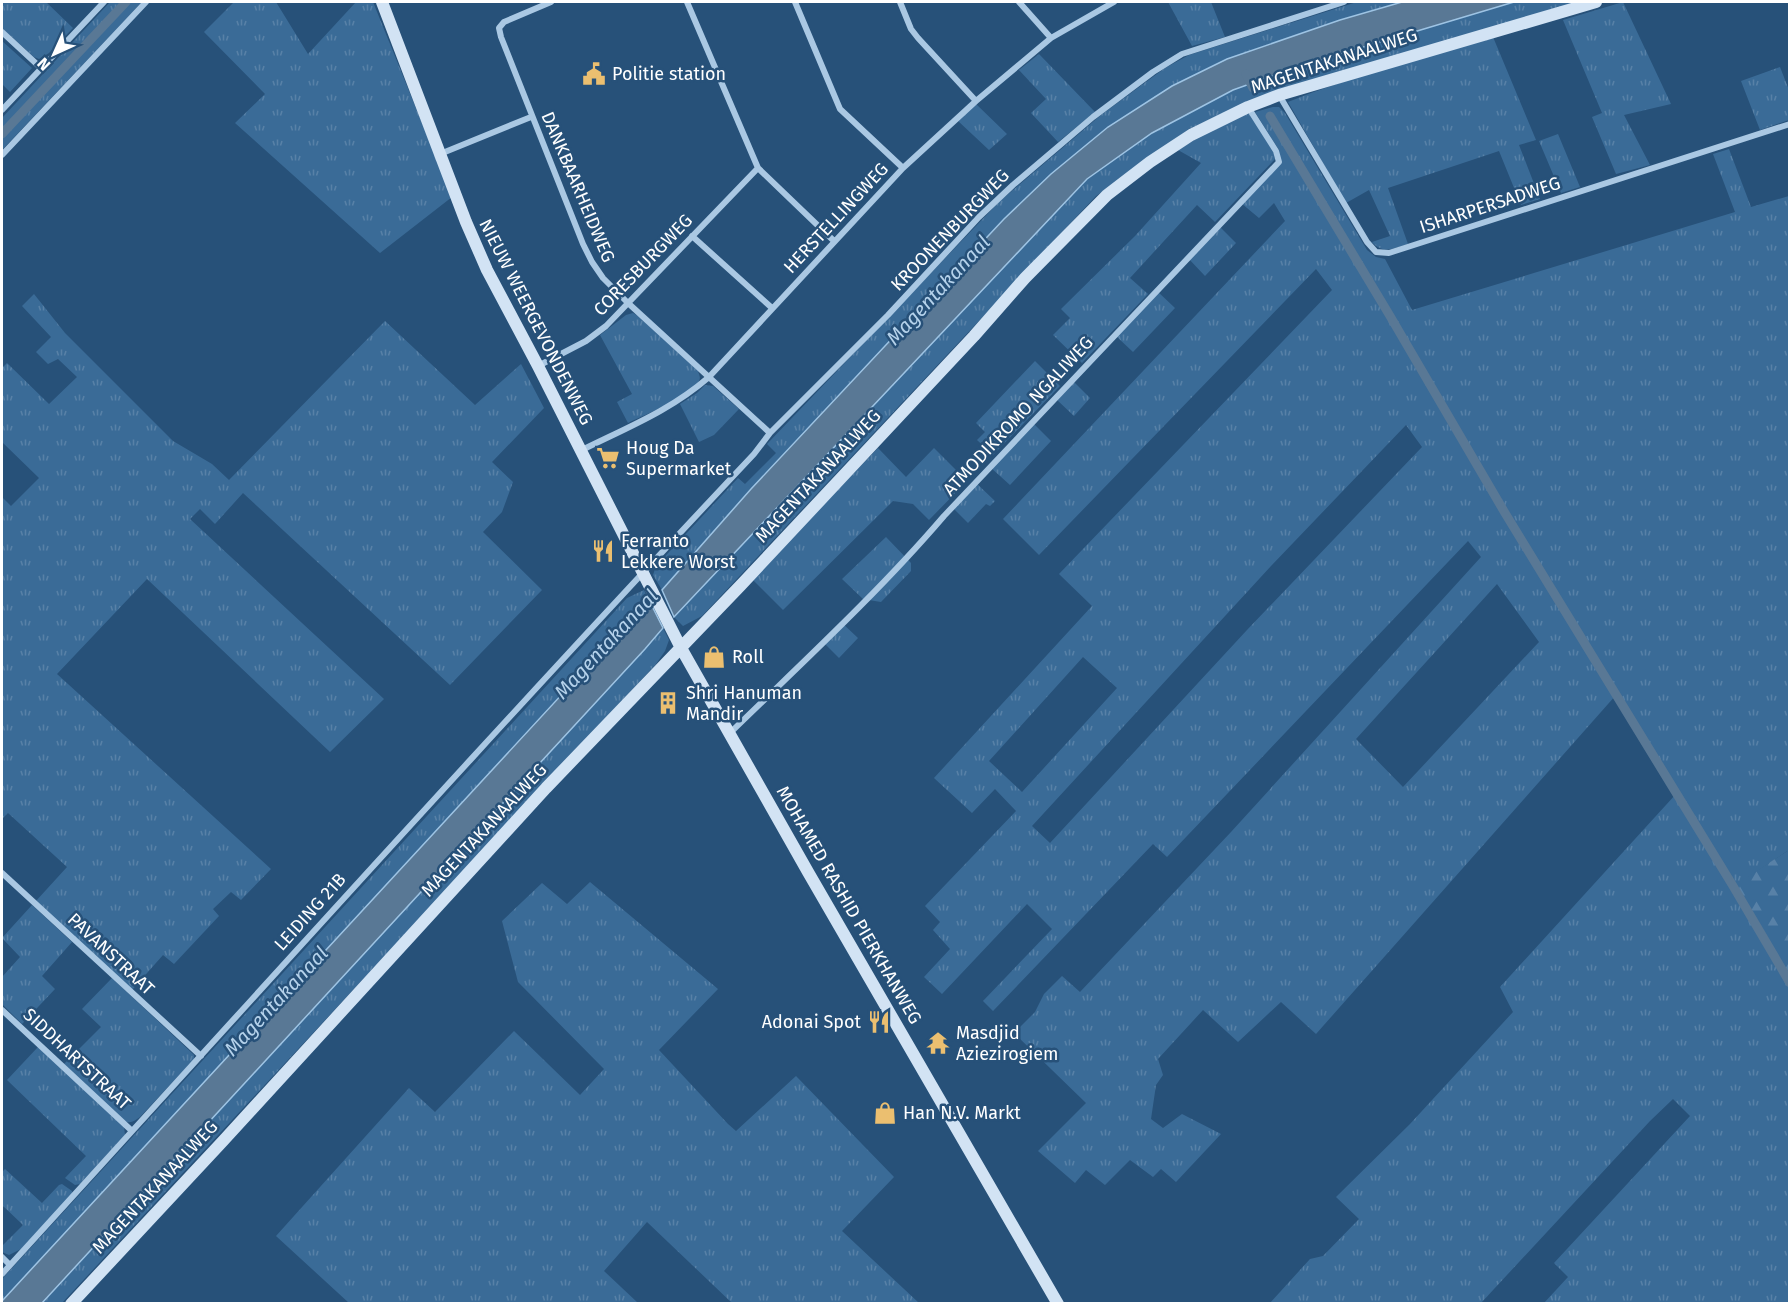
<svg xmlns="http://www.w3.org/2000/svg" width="1791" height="1305" viewBox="0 0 1791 1305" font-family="'Fira Sans',sans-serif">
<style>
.grass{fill:url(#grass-tufts);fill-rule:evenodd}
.forest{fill:url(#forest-firs)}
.water{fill:#597895;stroke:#9ec4e4;stroke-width:1.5}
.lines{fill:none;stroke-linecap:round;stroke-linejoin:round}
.canal{stroke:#597895;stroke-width:9}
.street{stroke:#aac8e3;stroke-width:6}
.secondary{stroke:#d2e3f4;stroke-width:12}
.labels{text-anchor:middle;stroke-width:5;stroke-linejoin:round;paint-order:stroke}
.street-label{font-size:18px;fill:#fff;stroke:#275179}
.poi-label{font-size:18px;fill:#fff;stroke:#275179;text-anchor:start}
.water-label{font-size:20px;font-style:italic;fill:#b5d2eb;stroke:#275179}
</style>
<defs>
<pattern id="grass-tufts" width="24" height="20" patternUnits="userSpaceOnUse" patternTransform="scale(1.5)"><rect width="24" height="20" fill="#3a6b97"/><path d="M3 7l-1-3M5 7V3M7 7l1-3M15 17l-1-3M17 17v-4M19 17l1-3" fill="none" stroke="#5881a7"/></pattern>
<pattern id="forest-firs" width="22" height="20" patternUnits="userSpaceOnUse" patternTransform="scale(1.5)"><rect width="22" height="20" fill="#3a6b97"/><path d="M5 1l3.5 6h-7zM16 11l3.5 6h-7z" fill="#5881a7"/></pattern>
</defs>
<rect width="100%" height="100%" fill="#275179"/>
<!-- grass -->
<path class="grass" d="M2,2H46L73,28L49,53L39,59L34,57L2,28Z
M110,2H142L2,150V118Z
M234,2H276L308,54L356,2H373L452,197L380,253L235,123L265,94L204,32Z
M1168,2H1211L1225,37L1192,46Z
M1357,2H1402L1339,20L1227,59L1172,86L751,489L662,590L653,575L656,566L738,478L745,484L776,453L767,444L999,202L1101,115L1165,68L1189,55Z
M1514,2H1579L1246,103L1189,129L1096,196L702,616L683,626L674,617L1087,179L1152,133L1233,90L1297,67Z
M1623,2L1671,104L1624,115L1650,165L1616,174L1592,117L1602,113L1563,20Z
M1493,37L1536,140L1519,145L1540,199L1521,205L1499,151L1388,188L1408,244C1394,248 1383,255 1372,242L1390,236L1369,190L1346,203L1288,102C1354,75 1425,58 1493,37Z
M2,41L32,68L10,92L2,84Z
M1039,54L1095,112L1058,142L1031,113L1046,99L1019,70Z
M1780,67L1789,90V120L1760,130L1741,81Z
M976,104L1007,134L989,150L957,120Z
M1273,107H1279L1285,113L1367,250L1376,257L1385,259L1412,310L1735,212L1713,154L1729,149L1751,207L1789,196V850L1733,887L1789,983V1303H1544L1568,1277L1554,1263L1690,1116L1673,1099L1650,1121L1481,1303H1270L1310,1259L1323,1256L1359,1219L1336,1197L1410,1124L1513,1012L1500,987L1676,794L1616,695L1316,1034L1281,1002L1238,1042L1203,1010L1158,1059L1163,1075L1156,1085L1151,1119L1163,1128L1182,1114L1221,1134L1176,1182L1161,1169L1153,1177L1130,1160L1105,1185L1086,1170L1075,1183L1038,1151L1086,1103L1014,1033L1035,1012L1044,994L1062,976L1080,992L1231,832L1481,557L1468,541L1167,857L1153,844L993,1011L983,1001L1052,929L1027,904L942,994L924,977L950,949L933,930L940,922L925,906L1016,811L995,789L972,813L934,778L1092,606L1059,574L1332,290L1316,269L1039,555L1003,519L1285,221L1274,203L1259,218L1241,203L1280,162L1279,150L1255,112ZM1406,425L1422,447L1247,630L1050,843L1032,826L1271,566ZM1497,584L1539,642L1403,787L1356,739ZM1083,657L1117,688L1022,792L989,761Z
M1246,114H1250L1274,153L1275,159L1215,222L1197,205L1130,278L1148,294L1082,363L1053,335L1070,318L1061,309L1135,236L1201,163L1178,150L1204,134Z
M1558,134L1580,187L1561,193L1539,141Z
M1219,226L1236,243L1205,276L1188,258Z
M1157,291L1175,308L1133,352L1116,336Z
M34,294L65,333L173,441L212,464L229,480L385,321L475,405L521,364L544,408L492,462L513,482L502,512L483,532L542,590L450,685L243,493L215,524L200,509L190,519L384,699L330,752L147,579L57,674L271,869L241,900L231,892L213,909L219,916L174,964L163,955L132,990L36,901L67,867L8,813L2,819V497L11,506L39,478L2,442V368L7,363L49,404L77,377L58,359L48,364L36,352L51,337L22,306Z
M633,313L638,316L698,371C699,375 701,377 699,381C691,396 644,415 628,423L617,402L632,394L600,335L626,315Z
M1035,361L1060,386L993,455L977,440L985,432L976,423Z
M1073,381L1090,398L1074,416L1056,399Z
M705,385L713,386L739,409L714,435L699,442L680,404L697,393Z
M1033,423L1051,441L1010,485L990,467Z
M878,448L906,477L934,448L967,481L929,520L913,504L893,501L783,610L752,579Z
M975,482L995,501L990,506L986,504L968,523L951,506Z
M886,537L911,563V571L881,602L863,599L842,579Z
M644,590L649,600L2,1301V1279L627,598Z
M842,623L858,638L839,658L823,642Z
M663,628L669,640L665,651L656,664L62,1303L42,1304Z
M590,882L718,989L659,1050L728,1124L736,1131L796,1076L894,1177L842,1231L919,1303H732L647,1222L604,1271L638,1303H349L276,1236L409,1088L435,1112L514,1031L580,1095L604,1069L518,982L502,921L542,883L567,904Z
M32,905L72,942L42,976L55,989L22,1024L2,1004V977L20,957L2,938Z
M112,978L194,1055V1059L140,1117C134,1121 131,1124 124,1121L64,1064L101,1027L82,1009Z
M38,1047L124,1127L125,1135L80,1184L75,1185L65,1178L86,1156L7,1080Z
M5,1169L42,1203L59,1185L62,1184L72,1191V1194L21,1249L9,1255L2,1252V1244L3,1245L23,1225L2,1205V1172Z"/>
<!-- forest -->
<path class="forest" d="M1789,850V983L1733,886Z"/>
<!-- water -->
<path class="water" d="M1402,2H1514L1297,67L1233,90L1152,133L1087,179L674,617L662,590L751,489L1004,219L1051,174L1108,127L1172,86L1227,59L1340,20Z
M649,600L663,628L645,649L42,1303H2V1301Z"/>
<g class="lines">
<!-- canal -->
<path class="canal" d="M1246,74L1253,88
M1270,116L1390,316L1505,513L1733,886L1790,983
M2,134L126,2"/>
<!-- street -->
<path class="street" d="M551,2L504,22L499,28L501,37L583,244L592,262L603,278L628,303L770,433
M687,2L758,168L834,241
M795,2L840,109L903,168
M900,2L911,29L918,38L976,101
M1019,2L1051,38
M2,32L41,68
M1279,95L1367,242L1376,252L1389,253L1790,124
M2,110L104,2
M440,154L531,117
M2,155L146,2
M692,236L772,308
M538,366L586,341L606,326L758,168
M580,451C626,428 670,411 709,377L903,168L976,101L1051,38L1114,2
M730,733C803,662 878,593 944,516L1279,162L1276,151L1248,107
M2,873L201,1056
M2,1010L132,1131
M2,1257L10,1265
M2,1274C252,1000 500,724 754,454L770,433L888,315L979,217L1013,185L1093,117L1153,72L1182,54L1344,2"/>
<!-- secondary -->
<path class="secondary" d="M382,2L466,222L487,270L538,366L681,648L808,872L1058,1304
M71,1304L223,1141L546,788L741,585L974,336L1025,278L1107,195L1150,162L1191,135L1248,107L1279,95L1596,2"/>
</g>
<!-- icons -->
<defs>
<g id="civic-bare" transform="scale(1.8)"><path d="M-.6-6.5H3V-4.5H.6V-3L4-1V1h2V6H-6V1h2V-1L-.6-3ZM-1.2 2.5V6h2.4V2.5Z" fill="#ebbf70" stroke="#275179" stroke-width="2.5" paint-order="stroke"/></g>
<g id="supermarket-bare" transform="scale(1.8)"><path d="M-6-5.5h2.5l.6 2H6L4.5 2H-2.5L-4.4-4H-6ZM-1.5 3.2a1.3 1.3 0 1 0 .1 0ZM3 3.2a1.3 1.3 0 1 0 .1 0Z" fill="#ebbf70" stroke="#275179" stroke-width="2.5" paint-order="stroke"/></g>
<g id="restaurant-bare" transform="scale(1.8)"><path d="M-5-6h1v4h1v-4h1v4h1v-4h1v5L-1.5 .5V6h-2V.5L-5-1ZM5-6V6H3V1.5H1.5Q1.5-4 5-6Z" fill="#ebbf70" stroke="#275179" stroke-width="2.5" paint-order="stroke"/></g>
<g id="shop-bare" transform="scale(1.8)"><path d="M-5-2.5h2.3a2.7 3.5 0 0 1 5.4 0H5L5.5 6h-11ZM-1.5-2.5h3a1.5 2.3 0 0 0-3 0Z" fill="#ebbf70" stroke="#275179" stroke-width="2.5" paint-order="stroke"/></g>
<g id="building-bare" transform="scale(1.8)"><path d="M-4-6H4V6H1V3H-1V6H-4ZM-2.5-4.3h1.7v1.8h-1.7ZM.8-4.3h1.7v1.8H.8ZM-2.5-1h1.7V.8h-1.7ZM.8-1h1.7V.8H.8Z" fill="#ebbf70" stroke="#275179" stroke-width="2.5" paint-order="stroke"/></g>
<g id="temple-bare" transform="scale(1.8)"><path d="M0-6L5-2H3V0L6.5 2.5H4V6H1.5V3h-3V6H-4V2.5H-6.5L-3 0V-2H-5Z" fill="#ebbf70" stroke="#275179" stroke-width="2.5" paint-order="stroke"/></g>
</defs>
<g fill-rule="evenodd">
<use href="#civic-bare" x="594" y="74"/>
<use href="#supermarket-bare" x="608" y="458"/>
<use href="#restaurant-bare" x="603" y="551"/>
<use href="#shop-bare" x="714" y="657"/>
<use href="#building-bare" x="668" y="703"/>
<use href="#restaurant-bare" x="879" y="1022"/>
<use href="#temple-bare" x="938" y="1043"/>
<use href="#shop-bare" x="885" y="1113"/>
</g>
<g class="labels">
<!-- street labels -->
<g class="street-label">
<text transform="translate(1334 61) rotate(-18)" y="6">MAGENTAKANAALWEG</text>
<text transform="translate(578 187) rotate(67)" y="6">DANKBAARHEIDWEG</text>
<text transform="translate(1490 205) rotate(-18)" y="6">ISHARPERSADWEG</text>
<text transform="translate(836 218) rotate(-47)" y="6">HERSTELLINGWEG</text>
<text transform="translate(950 230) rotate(-46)" y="6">KROONENBURGWEG</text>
<text transform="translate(643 265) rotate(-46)" y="6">CORESBURGWEG</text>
<text transform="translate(536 322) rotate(63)" y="6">NIEUW WEERGEVONDENWEG</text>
<text transform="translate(1018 416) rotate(-47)" y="6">ATMODIKROMO NGALIWEG</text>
<text transform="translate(818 476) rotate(-47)" y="6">MAGENTAKANAALWEG</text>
<text transform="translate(484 830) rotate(-47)" y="6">MAGENTAKANAALWEG</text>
<text transform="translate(849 905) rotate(60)" y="6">MOHAMED RASHID PIERKHANWEG</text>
<text transform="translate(310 912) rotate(-48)" y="6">LEIDING 21B</text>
<text transform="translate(111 954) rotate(43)" y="6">PAVANSTRAAT</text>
<text transform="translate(77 1059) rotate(43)" y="6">SIDDHARTSTRAAT</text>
<text transform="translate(155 1187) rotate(-47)" y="6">MAGENTAKANAALWEG</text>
</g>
<!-- poi labels -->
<g class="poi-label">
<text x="612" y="80">Politie station</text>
<text x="626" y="454">Houg Da<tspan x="626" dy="21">Supermarket</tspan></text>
<text x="621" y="547">Ferranto<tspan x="621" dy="21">Lekkere Worst</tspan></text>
<text x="732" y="663">Roll</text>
<text x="686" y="699">Shri Hanuman<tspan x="686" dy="21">Mandir</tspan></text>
<text x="861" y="1028" text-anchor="end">Adonai Spot</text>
<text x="956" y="1039">Masdjid<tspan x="956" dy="21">Aziezirogiem</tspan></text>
<text x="903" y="1119">Han N.V. Markt</text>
</g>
<!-- water labels -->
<g class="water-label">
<text transform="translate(938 290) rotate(-47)" y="7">Magentakanaal</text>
<text transform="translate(606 644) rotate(-47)" y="7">Magentakanaal</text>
<text transform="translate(276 1001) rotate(-47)" y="7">Magentakanaal</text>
</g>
</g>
<!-- border -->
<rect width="1791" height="1305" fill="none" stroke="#ffffff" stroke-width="6"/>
<!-- north arrow -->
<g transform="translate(54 54) rotate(225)" stroke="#275179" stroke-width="4.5" paint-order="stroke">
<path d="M0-4.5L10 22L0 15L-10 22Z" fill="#ffffff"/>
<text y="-9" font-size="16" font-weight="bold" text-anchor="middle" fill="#ffffff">N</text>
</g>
</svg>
